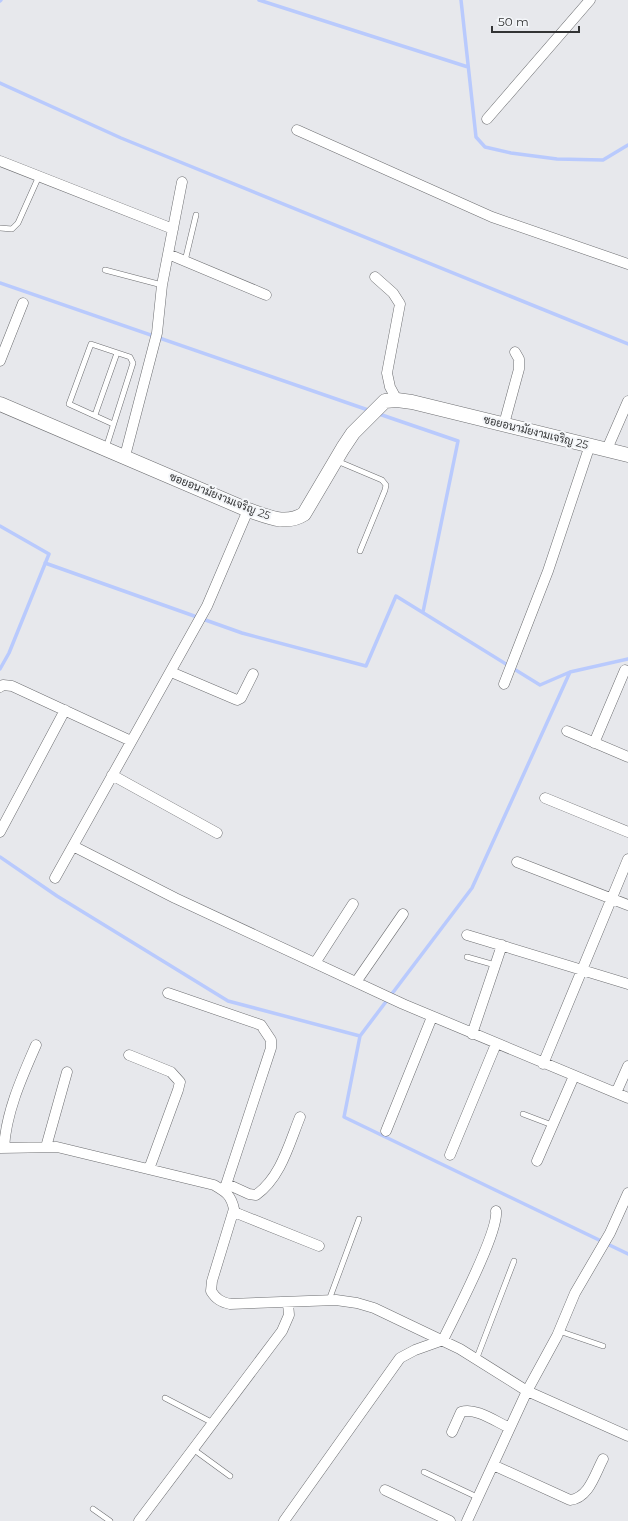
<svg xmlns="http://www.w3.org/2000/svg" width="628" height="1521" viewBox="0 0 628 1521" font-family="Montserrat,Sarabun,sans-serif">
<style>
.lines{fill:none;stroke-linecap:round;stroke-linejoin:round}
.stream{stroke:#b9cafd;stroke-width:3.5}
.lane-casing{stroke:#6d6e71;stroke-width:6}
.street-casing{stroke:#6d6e71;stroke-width:11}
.secondary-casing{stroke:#6d6e71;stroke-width:15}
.lane{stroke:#fff;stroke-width:5}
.street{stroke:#fff;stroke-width:10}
.secondary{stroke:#fff;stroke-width:14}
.labels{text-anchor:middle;stroke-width:4;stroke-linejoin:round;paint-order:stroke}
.street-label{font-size:11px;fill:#333435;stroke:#f4f6f9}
</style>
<rect width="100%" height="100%" fill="#e7e8ec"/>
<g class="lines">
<!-- stream -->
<path class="stream" d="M259,0L468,67
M461,0L476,137L485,147L511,153L557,159L603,160L628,145
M0,1L1,0
M0,83L121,138L628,344
M0,283L371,411
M379,414L458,441L423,612
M0,526L49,554L9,653L0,669
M45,563L242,633L366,666L396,596L540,685L570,672L472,888L360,1036L344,1117L628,1254
M570,672L628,659
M0,857L57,896L228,1001L360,1036"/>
<!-- lane casing -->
<g class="lane-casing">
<path id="lane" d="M0,228L12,229L18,223L39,176
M185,261L196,215
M105,270L162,285
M95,415L117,353
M106,448L133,363L130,357L91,344L69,404L113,424
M337,461L382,480L386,485L385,490L360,551
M467,957L495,965
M523,1114L552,1125
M329,1300L359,1219
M559,1331L603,1346
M476,1360L514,1261
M165,1398L213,1423
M193,1449L230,1476
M424,1472L477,1497
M93,1509L110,1521"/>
</g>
<!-- street casing -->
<g class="street-casing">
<path id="street" d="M487,119L590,0
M297,130L492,217L628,264
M0,161L173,229
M168,254L266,295
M375,277L393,293L400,304L387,373L390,387L397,400
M0,361L23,303
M504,424L519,369V359L515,352
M607,449L628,401
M125,456L157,333L162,285L182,182
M171,672L237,700L241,698L253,674
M504,684L548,571L590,445
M0,687L3,685L12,686L131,741
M567,731L628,757
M594,743L625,670
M112,775L217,833
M545,798L628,832
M0,832L65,710
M73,846L175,898L403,1004L628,1098
M517,862L628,905
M55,878L207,606L248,510
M467,935L628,984
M315,963L353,904
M356,982L403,914
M168,993L261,1025L271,1040V1048L224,1191
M472,1034L502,945
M129,1055L171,1072L180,1082L178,1090L149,1169
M543,1064L628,859
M616,1093L628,1066
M386,1131L432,1017
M46,1147L67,1072
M0,1148L57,1147L214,1185C226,1192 231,1195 234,1209L212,1281L211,1291C216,1299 221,1302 230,1304L336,1300L357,1303L374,1308L460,1349L527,1391L628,1436
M4,1148C6,1112 22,1077 36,1045
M450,1155L496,1044
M537,1161L574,1076
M227,1184L249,1194L256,1195C281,1177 289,1144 300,1117
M234,1212L319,1246
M452,1432L461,1412C476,1407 496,1422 510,1428
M493,1465L570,1500C589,1498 595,1474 603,1459
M385,1490L450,1521
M139,1521L282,1331L289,1315L288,1303
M284,1521L400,1358L415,1350L443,1340C454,1317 499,1232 496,1211
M467,1521L527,1391L557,1336L575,1293L610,1233L628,1193"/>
</g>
<!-- secondary casing -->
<g class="secondary-casing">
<path id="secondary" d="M0,404L248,510C267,516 285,526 304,514L343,448L353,433L385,401L397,400L412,402L628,455"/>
</g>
<!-- lane -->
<use href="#lane" class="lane"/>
<!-- street -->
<use href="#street" class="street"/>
<!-- secondary -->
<use href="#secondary" class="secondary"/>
</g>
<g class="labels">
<!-- street labels -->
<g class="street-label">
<text transform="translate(536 432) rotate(14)" y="4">ซอยอนามัยงามเจริญ 25</text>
<text transform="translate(220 496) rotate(22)" y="4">ซอยอนามัยงามเจริญ 25</text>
</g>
</g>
<!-- scale -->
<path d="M492 26v6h87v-6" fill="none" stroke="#333435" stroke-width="2"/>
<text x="498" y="26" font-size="12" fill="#333435" stroke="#f4f6f9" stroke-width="3" paint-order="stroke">50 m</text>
</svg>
